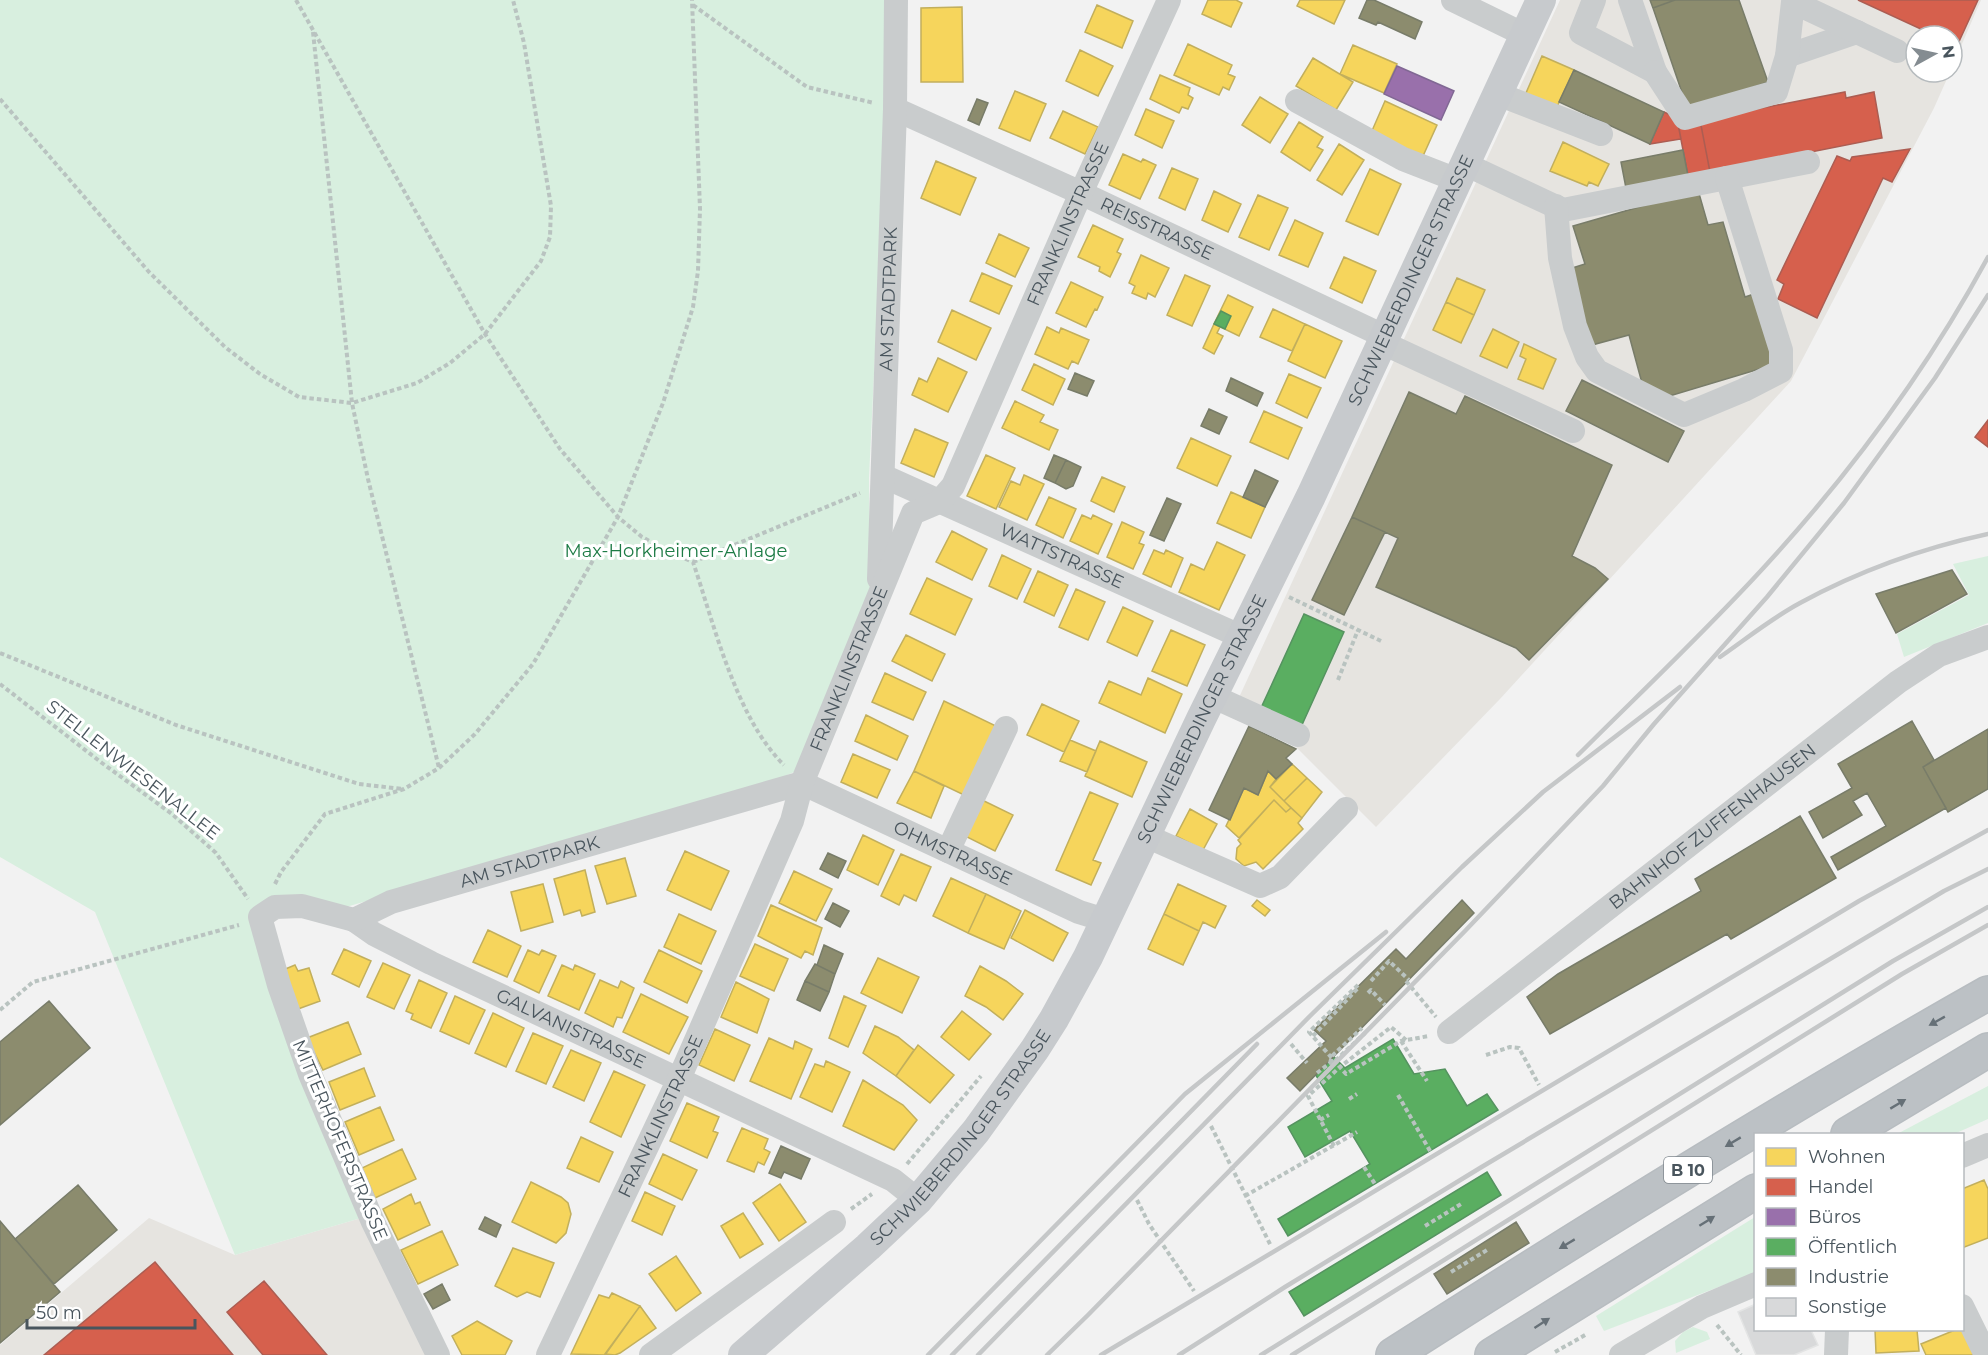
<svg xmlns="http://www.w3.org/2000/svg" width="1988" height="1355" viewBox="0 0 1988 1355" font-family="Montserrat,sans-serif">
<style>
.commercial{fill:#e6e4e0}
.green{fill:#d8efdf}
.homes{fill:#f6d55c;stroke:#c2af5c;stroke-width:1.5}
.shops{fill:#d6604d;stroke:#ac5d52;stroke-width:1.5}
.offices{fill:#9970ab;stroke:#816894;stroke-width:1.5}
.public{fill:#5aae61;stroke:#559360;stroke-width:1.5}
.industry{fill:#8c8c6e;stroke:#787c69;stroke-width:1.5}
.building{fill:#d8d9da;stroke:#e3e4e4;stroke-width:1.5}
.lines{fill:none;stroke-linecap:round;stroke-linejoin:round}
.highway-casing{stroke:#b7bcc0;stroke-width:36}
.path{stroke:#b9c3c0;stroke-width:4;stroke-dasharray:4.5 3;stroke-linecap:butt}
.minor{stroke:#c9cccd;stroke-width:24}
.major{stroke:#c7cacd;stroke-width:30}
.highway{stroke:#bcc1c5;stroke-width:33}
.rail{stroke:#c5c7c8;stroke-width:4.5}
.oneway{fill:#667077}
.labels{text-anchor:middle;stroke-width:6;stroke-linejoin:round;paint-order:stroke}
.shield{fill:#fff;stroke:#80888e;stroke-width:1.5}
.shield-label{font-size:16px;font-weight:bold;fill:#49555d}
.street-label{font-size:18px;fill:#49555d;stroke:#fff}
.park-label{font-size:18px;fill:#1d7b45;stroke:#fff}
</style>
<rect width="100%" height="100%" fill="#f2f2f2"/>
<!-- commercial -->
<path class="commercial" d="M1560,0H1981L1952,67V36H1916V72H1950L1934,108L1791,381L1500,699L1376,827L1294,745L1230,717Z
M149,1218L235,1255L361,1218L430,1355H0V1345Z"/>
<!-- green -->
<path class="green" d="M0,0H887V104L869,478L870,599L801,769L760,787L346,907L252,917L361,1218L235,1255L95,912L0,857Z
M1988,556V623L1904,657L1897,634L1969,595L1953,564Z
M1988,1086V1119L1954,1134H1897Z
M1755,1217V1273L1604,1331L1596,1316Z
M1693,1327L1707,1332L1710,1339L1676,1353L1675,1341L1683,1332Z"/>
<!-- homes -->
<path class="homes" d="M1208,0H1236L1242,3L1231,27L1202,14Z
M1300,0H1345L1334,24L1297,6Z
M1097,5L1133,21L1122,48L1085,32Z
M962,7L963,82H921V8Z
M1188,44L1232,65L1228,74L1235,77L1229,90L1223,87L1219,95L1174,75Z
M1353,45L1397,64L1384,93L1340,74Z
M1080,50L1113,66L1098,96L1066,81Z
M1542,56L1574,70L1556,109L1526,93Z
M1313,58L1353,82L1336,110L1296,86Z
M1160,75L1190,88L1188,95L1193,98L1188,109L1182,107L1179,113L1150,99Z
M1015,91L1046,104L1030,141L999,128Z
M1260,97L1288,114L1270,143L1242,125Z
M1385,101L1437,125L1423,156L1371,133Z
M1146,109L1174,121L1162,148L1135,135Z
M1063,111L1098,127L1085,154L1050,138Z
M1299,122L1323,137L1317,147L1323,150L1310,171L1281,152Z
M1563,142L1609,164L1598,186L1589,182L1587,186L1550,171Z
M1339,144L1364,160L1342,195L1317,180Z
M1123,154L1141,162L1143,159L1156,165L1140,199L1109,185Z
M936,161L976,178L960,215L921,198Z
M1172,168L1198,179L1185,210L1159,198Z
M1370,169L1401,184L1378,235L1346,221Z
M1214,191L1241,204L1228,232L1202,220Z
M1258,195L1288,208L1269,250L1239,237Z
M1295,220L1323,233L1308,267L1279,255Z
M1093,225L1123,239L1117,252L1121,254L1110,277L1099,271L1100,267L1078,257Z
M999,234L1029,248L1015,277L986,263Z
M1141,255L1169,268L1155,297L1148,293L1146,299L1132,293L1135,286L1129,283Z
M1344,257L1376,271L1362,303L1330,288Z
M982,273L1012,286L999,314L970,301Z
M1185,275L1210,286L1192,326L1167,315Z
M1457,278L1485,290L1474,315L1446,302Z
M1071,282L1103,297L1097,310L1095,309L1086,327L1056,313Z
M1228,295L1253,307L1239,336L1214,324Z
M1446,302L1474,315L1461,343L1433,330Z
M1273,309L1305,324L1292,351L1260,337Z
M952,310L991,328L976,360L938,342Z
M1214,324L1220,327L1217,333L1223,336L1214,354L1203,348Z
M1305,324L1342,341L1325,378L1288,361Z
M1047,327L1059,333L1061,328L1089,340L1078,364L1072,361L1068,369L1035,354Z
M1493,329L1519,342L1507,368L1480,356Z
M1524,344L1556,359L1543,389L1518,379L1526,359L1520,356Z
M938,358L967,372L948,412L912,395L919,378L927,382Z
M1034,364L1065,379L1053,405L1022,390Z
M1289,374L1321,388L1307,418L1276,403Z
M1015,401L1044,415L1040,422L1058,430L1049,450L1002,428Z
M1264,411L1302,428L1288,459L1250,442Z
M915,429L948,443L934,477L901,463Z
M1191,438L1231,456L1217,486L1177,468Z
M986,455L1015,468L996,509L967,496Z
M1024,475L1044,484L1027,520L999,507L1011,481L1020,485Z
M1102,477L1125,487L1114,512L1091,501Z
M1231,492L1265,507L1251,538L1217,523Z
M1049,497L1076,509L1063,538L1036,525Z
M1082,515L1091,519L1093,515L1112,524L1098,554L1070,541Z
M1122,522L1144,532L1139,543L1144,545L1133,569L1107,557Z
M952,531L987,549L972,580L936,562Z
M1217,542L1245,555L1219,610L1179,592L1191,564L1204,570Z
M1154,550L1164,554L1166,550L1183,558L1171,587L1143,574Z
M1002,555L1031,569L1017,599L989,586Z
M1038,571L1068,585L1054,616L1024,602Z
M927,578L972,599L955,635L910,614Z
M1076,589L1105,602L1088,640L1059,627Z
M1123,607L1153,621L1137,656L1107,642Z
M1171,630L1205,645L1187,686L1152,671Z
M906,635L945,654L932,681L892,661Z
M885,673L926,692L913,720L872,702Z
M1148,678L1182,694L1165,733L1099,703L1109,681L1141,695Z
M944,701L996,726L964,795L914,771Z
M1042,704L1079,721L1064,752L1027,735Z
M866,715L908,736L897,760L855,741Z
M1070,740L1096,751L1087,772L1060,761Z
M1100,741L1147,762L1132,797L1085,776Z
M853,754L890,770L877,798L841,782Z
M1292,764L1307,778L1284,801L1270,787Z
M914,771L944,786L931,818L897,803Z
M1268,771L1276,779L1270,787L1291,808L1286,812L1274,800L1239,838L1226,826L1244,788L1258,795Z
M1307,778L1322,792L1302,818L1284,801Z
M1090,792L1118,804L1093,860L1101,863L1091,885L1056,870Z
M980,799L1013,815L995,851L963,835Z
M1274,800L1286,812L1291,808L1302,818L1298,823L1303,829L1263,869L1256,862L1244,866L1236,859L1237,848L1241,844L1238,840Z
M1190,809L1217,824L1203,850L1176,836Z
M863,835L894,850L878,885L847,870Z
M685,851L729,871L711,910L667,890Z
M901,854L931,867L916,901L904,895L899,905L881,896Z
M625,858L636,896L607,904L595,866Z
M585,870L595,912L582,916L580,910L564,915L554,879Z
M794,871L832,889L816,921L779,903Z
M951,878L986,894L968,933L933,916Z
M543,884L553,922L521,931L511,892Z
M1178,884L1226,906L1215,928L1203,922L1199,931L1164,914Z
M986,894L1021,911L1004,949L968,933Z
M1257,900L1270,910L1265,916L1252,906Z
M771,905L822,928L813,955L805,951L801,958L758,936Z
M1025,910L1068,933L1053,961L1011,938Z
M679,914L716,931L701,964L664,947Z
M1164,914L1199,931L1183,965L1148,949Z
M488,930L521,946L507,977L473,962Z
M755,944L788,959L774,991L740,976Z
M344,949L371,961L359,987L332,974Z
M528,950L539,955L542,950L556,956L539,993L514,981Z
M659,950L702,971L687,1003L644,982Z
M878,958L919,977L902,1013L861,993Z
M383,963L410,975L394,1009L367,997Z
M295,965L298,971L309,968L320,1001L298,1009L283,970Z
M562,965L573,970L575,965L595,974L579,1010L548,996Z
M980,966L1006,981L1023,994L1003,1020L986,1007L965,996Z
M419,980L447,993L431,1028L411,1019L413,1014L406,1011Z
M600,980L618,988L621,981L634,988L622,1018L617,1017L613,1027L585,1013Z
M736,982L769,999L757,1033L721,1017Z
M641,994L688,1017L669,1054L623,1032Z
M455,996L485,1010L469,1044L440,1031Z
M844,996L866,1006L848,1047L829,1038Z
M962,1011L991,1034L969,1060L941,1037Z
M493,1013L524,1028L506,1067L475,1053Z
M348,1022L361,1054L323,1070L307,1038Z
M875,1026L898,1037L914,1050L896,1076L863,1053Z
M715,1029L750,1045L734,1081L699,1065Z
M533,1033L563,1046L546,1084L516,1071Z
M769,1038L793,1049L795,1041L812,1049L791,1099L750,1081Z
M918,1045L954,1075L930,1103L896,1076Z
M571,1050L601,1063L584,1101L553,1087Z
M826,1061L850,1072L832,1112L800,1097L815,1064L824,1067Z
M364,1068L375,1096L340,1110L329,1082Z
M614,1071L645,1085L621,1137L590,1122Z
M863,1080L903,1105L917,1120L894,1150L843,1126Z
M687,1103L719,1117L713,1131L718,1133L707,1158L670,1141Z
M380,1107L394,1140L359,1155L345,1122Z
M742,1128L768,1139L764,1149L770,1152L764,1165L758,1162L754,1172L727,1161Z
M581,1137L613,1152L599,1182L567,1168Z
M402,1149L416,1179L375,1198L362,1168Z
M663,1154L697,1170L682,1200L649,1184Z
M1984,1180L1988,1189V1238L1962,1248V1189Z
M531,1182L561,1197L568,1203L571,1214L566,1233L556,1243L512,1222Z
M780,1184L806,1222L779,1241L753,1203Z
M645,1192L675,1206L662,1235L632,1221Z
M411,1194L415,1204L420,1202L430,1225L398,1240L383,1209Z
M743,1213L763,1244L740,1258L721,1226Z
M442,1231L458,1265L418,1284L401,1250Z
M513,1248L554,1263L540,1297L527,1292L517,1297L495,1286Z
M676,1256L701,1293L676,1311L649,1274Z
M612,1293L640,1306L605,1355L571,1354L599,1295L609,1298Z
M640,1306L656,1328L620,1353L615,1355L605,1354Z
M477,1321L512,1341L505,1355H462L452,1336Z
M1875,1330H1917L1919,1351L1876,1353Z
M1955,1330H1962L1974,1355H1926L1921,1344Z"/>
<!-- shops -->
<path class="shops" d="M1858,0H1978L1957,46L1952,43V36H1936Z
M1845,92L1846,98L1874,92L1882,138L1710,172L1700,120Z
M1664,112L1677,118L1681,139L1650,144Z
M1700,120L1710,172L1688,176L1678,124Z
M1910,149L1892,182L1883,178L1817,318L1778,299L1784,284L1777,280L1837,156L1850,161L1852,157Z
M1988,420V447L1975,437Z
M155,1262L233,1355H44Z
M264,1281L327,1355H263L227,1312Z"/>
<!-- offices -->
<path class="offices" d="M1397,66L1454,91L1441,120L1384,94Z"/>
<!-- public -->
<path class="public" d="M1221,311L1231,316L1225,329L1214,324Z
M1304,614L1344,632L1301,727L1261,708Z
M1393,1039L1414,1074L1445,1069L1467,1106L1487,1094L1498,1110L1288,1236L1278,1219L1370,1164L1350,1131L1305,1157L1288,1127L1332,1101L1315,1074L1334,1057L1345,1068Z
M1487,1172L1501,1195L1304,1316L1289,1292Z"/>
<!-- industry -->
<path class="industry" d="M1367,0H1374L1422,22L1415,39L1378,22L1376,25L1359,18Z
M1650,0H1675L1653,8Z
M1675,0H1739L1768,82L1688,110L1653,8Z
M1574,70L1664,112L1650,144L1559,102Z
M977,99L988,103L979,125L968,120Z
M1683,150L1688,176L1626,188L1621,162Z
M1698,190L1708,225L1723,222L1745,297L1754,294L1776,364L1663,398L1642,383L1629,335L1592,345L1569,269L1585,264L1573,226Z
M1075,373L1094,381L1087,396L1068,389Z
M1231,378L1263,393L1257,406L1226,391Z
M1582,380L1684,431L1668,462L1566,411Z
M1409,392L1456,414L1465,396L1612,465L1572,556L1595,568L1608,579L1529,660L1516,648L1376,587L1398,538L1352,517Z
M1209,409L1227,417L1219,434L1201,426Z
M1054,455L1066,460L1055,483L1044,478Z
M1066,460L1081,467L1073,486L1066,489L1055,483Z
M1255,470L1278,481L1265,507L1243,497Z
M1167,498L1181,504L1164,541L1150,535Z
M1352,517L1385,532L1344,615L1312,600Z
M1952,570L1967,594L1896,633L1876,594Z
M1912,721L1934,760L1923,767L1946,808L1838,870L1831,857L1886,826L1867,793L1853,801L1862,815L1823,838L1809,812L1852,788L1838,764Z
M1249,726L1296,749L1286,758L1292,764L1276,779L1268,771L1258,795L1244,788L1230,820L1209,810Z
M1988,729V789L1948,812L1923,767Z
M1800,816L1836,878L1731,939L1727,934L1550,1034L1527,997L1558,974L1701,891L1695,879Z
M828,853L846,861L838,878L820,869Z
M1462,900L1474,913L1300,1091L1287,1078L1326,1041L1314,1030L1396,949L1406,959Z
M833,903L849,911L840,927L825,919Z
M824,945L843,954L835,974L817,965Z
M815,964L835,974L829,992L805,981Z
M805,981L829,992L820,1011L797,1000Z
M49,1001L90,1048L0,1125V1042Z
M781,1146L810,1159L801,1179L784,1172L781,1178L769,1173Z
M78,1185L117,1230L54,1284L15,1239Z
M485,1217L501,1225L496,1237L479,1229Z
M0,1221L60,1292L0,1343Z
M1516,1222L1529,1243L1447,1294L1434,1274Z
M442,1284L450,1300L433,1309L424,1294Z"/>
<!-- building -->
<path class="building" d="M1756,1304V1330H1811L1818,1345L1794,1355H1756L1738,1312Z"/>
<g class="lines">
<!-- highway casing -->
<g class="highway-casing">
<path id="highway" d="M1848,1134L1988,1050
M1393,1355C1588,1230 1786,1107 1988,993
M1492,1355L1756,1191"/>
</g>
<!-- path -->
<path class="path" d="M296,0L485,334L560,449L618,517L642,537L671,553L693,562C714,624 736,718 784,765
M693,5L807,87L874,103
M313,32L352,403L368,479L439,768
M0,99L149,272L225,347L260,374L299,397L352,403L417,383L450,363L485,334L541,261L550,237L551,206L524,43L513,0
M693,562L860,493
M1289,597L1381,641
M0,653L176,725L359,784L402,789
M1338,680L1358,630
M0,684L102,763L172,814L216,853L248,899
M275,884L281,872L325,814L404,789L439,768L475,734L533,664L618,517L663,403L693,307L698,271L700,209L692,0
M1371,981L1389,961L1409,980
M1406,981L1436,1017
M1358,985L1309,1032L1346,1074L1401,1041L1429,1036
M1368,993L1371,990L1385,1005
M0,1010L33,982L239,925
M1313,1036L1359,987
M1401,1041L1427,1081
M1291,1044L1307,1063
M1486,1055L1510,1047L1519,1048L1539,1085
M1330,1063L1332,1056L1362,1028
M1317,1073L1330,1063L1335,1061L1365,1033
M1398,1095L1430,1151
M1349,1099L1357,1094
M1320,1120L1329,1115
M1211,1126L1271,1246
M1334,1146L1308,1096L1340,1067L1391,1027L1406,1040
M907,1164L981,1076
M1364,1167L1375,1184
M1245,1196L1357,1132
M1137,1200L1149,1224L1194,1291
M851,1209L872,1194
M1425,1226L1461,1204
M1451,1272L1487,1250
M1717,1325L1741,1355
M1555,1352L1587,1334"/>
<!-- minor -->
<g class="minor">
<path d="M1453,0L1525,35"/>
<path d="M1594,0L1581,33L1655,72L1630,0"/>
<path d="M1787,56L1857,32"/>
<path d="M1655,72L1685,118L1776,92L1787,56L1793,2L1897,51"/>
<path d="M1498,94L1601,134"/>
<path d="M1297,101L1403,159L1457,180"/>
<path id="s1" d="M895,109L1081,193L1386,337"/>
<path d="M1465,164L1563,210L1808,162"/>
<path d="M1556,206L1560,258L1575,326L1587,357L1597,371L1684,415L1744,390L1781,371V350L1727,178"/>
<path d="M1383,343L1573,431"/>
<path id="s2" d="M883,476L1242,637"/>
<path id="s3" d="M879,579L895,109L896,0"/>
<path d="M1212,696L1298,735"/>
<path d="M1146,836L1260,886L1280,877L1346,809"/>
<path d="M948,851L1006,728"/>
<path id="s4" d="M354,920L374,934L431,963L893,1180L918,1200"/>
<path id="s5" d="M1449,1032L1898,682L1939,655L1988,637"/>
<path d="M1962,1156L1988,1145"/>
<path d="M1962,1306L1986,1355"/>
<path id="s6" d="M438,1355L373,1222L310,1074L279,985L260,917L275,907L302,906L354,920L391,902L802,783L1079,912L1105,920"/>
<path id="s7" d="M548,1355L679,1079L792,821L802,783L913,513L939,502L953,486L1081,193L1169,0"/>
<path d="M651,1355L834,1222"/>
<path d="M1621,1355L1702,1307L1756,1284"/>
<path d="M1836,1355L1837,1330"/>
</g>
<!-- major -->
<path class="major" id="s8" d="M743,1355L868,1247L918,1200L976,1131L1035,1049L1054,1019L1088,957L1201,719L1311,496L1541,0"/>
<!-- highway -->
<use href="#highway" class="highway"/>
<!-- rail -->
<path class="rail" d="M1720,657C1746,639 1772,618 1800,603C1859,571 1923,548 1988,534
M1578,755C1641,692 1707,630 1767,564C1852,471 1928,368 1988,257
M928,1355L1185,1094L1386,932
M952,1355L1257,1044
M978,1355L1310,1016L1462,867L1543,792L1680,687
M1047,1355L1088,1315L1465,931L1603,786L1654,724L1767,597L1844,503L1935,378L1988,295
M1101,1355L1859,901L1988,830
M1179,1355L1285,1287L1480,1168L1944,891L1988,869
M1261,1355L1893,961L1988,907
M1292,1355L1902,974L1988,925"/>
</g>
<!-- one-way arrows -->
<defs><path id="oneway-solid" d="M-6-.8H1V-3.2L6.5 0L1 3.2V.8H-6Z" transform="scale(1.5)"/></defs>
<g class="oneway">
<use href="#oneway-solid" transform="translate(1937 1021) rotate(151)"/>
<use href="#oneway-solid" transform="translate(1898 1104) rotate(-31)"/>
<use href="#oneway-solid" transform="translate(1733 1142) rotate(149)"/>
<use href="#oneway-solid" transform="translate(1707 1221) rotate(-32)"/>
<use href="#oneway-solid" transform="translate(1567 1244) rotate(149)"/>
<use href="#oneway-solid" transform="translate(1542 1323) rotate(-33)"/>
</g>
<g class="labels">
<!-- shield labels -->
<rect class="shield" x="1664" y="1157" width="48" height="26" rx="4.5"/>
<g class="shield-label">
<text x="1688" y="1176">B 10</text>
</g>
<!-- street labels -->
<g class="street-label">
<text dy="6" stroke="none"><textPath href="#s7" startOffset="1254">FRANKLINSTRASSE</textPath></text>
<text dy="6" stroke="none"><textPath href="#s1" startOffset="288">REISSTRASSE</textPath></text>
<text dy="6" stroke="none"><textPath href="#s8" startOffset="1281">SCHWIEBERDINGER STRASSE</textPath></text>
<text dy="6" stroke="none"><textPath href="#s3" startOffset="280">AM STADTPARK</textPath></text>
<text dy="6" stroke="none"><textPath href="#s2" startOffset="196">WATTSTRASSE</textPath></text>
<text dy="6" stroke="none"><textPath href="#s7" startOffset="750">FRANKLINSTRASSE</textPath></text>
<text dy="6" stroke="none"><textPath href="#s8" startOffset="795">SCHWIEBERDINGER STRASSE</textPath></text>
<text transform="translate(133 770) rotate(38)" y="6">STELLENWIESENALLEE</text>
<text dy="6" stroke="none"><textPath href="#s5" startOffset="334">BAHNHOF ZUFFENHAUSEN</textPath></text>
<text dy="6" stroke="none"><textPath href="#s6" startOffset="1208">OHMSTRASSE</textPath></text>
<text dy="6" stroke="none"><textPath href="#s6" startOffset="758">AM STADTPARK</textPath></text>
<text dy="6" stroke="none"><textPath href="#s4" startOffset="243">GALVANISTRASSE</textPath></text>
<text dy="6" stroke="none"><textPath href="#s7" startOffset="264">FRANKLINSTRASSE</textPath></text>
<text dy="6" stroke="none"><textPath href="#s8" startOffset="309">SCHWIEBERDINGER STRASSE</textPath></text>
<text transform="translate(340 1140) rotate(67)" y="6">MITTERHOFERSTRASSE</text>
</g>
<!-- park labels -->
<g class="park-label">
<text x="676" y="557">Max-Horkheimer-Anlage</text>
</g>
</g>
<!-- legend -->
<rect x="1754" y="1133" width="210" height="198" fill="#ffffff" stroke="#b6bbbe" stroke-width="1.5"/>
<rect x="1766" y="1148" width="30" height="18" fill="#f6d55c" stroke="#b6bbbe" stroke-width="1.5"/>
<text x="1808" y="1163" font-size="18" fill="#49555d">Wohnen</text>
<rect x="1766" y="1178" width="30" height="18" fill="#d6604d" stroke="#b6bbbe" stroke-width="1.5"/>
<text x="1808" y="1193" font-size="18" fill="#49555d">Handel</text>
<rect x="1766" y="1208" width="30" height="18" fill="#9970ab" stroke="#b6bbbe" stroke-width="1.5"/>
<text x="1808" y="1223" font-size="18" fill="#49555d">Büros</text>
<rect x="1766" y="1238" width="30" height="18" fill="#5aae61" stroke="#b6bbbe" stroke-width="1.5"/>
<text x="1808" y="1253" font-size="18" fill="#49555d">Öffentlich</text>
<rect x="1766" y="1268" width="30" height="18" fill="#8c8c6e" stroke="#b6bbbe" stroke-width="1.5"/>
<text x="1808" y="1283" font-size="18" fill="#49555d">Industrie</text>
<rect x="1766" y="1298" width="30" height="18" fill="#d8d9da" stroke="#b6bbbe" stroke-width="1.5"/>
<text x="1808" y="1313" font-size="18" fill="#49555d">Sonstige</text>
<!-- north arrow -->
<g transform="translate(1934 54) rotate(82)"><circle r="28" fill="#ffffff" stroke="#b6bbbe" stroke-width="1.5"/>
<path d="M0-4.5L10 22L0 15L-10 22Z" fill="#848c91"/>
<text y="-9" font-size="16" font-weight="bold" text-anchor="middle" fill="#49555d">N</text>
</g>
<!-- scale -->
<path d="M27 1319v9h168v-9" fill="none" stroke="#49555d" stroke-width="3"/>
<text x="36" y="1319" font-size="18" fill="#49555d" stroke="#ffffff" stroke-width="4.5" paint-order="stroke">50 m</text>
</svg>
